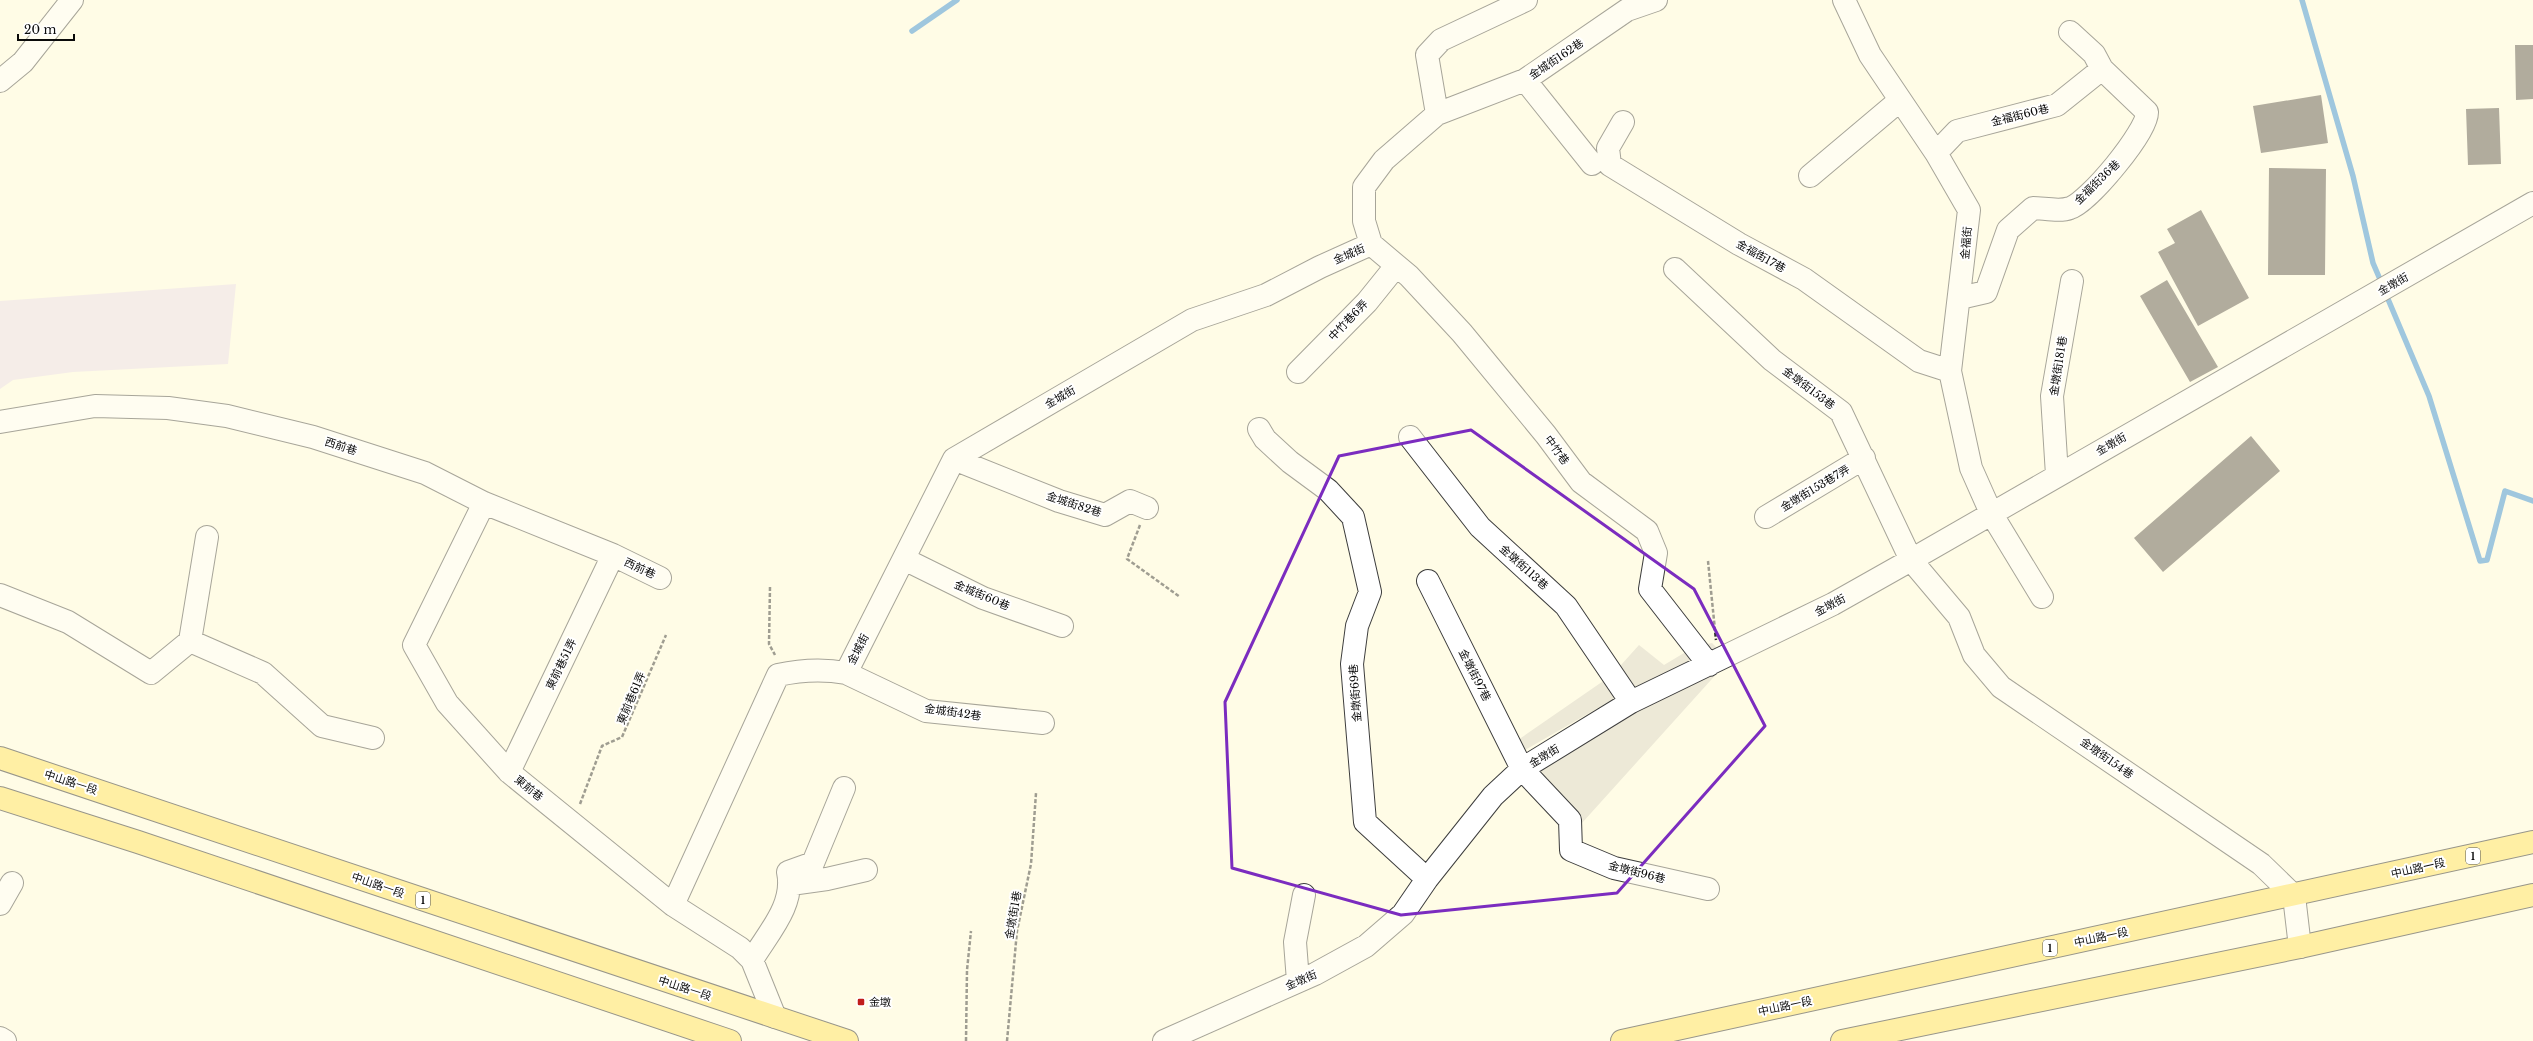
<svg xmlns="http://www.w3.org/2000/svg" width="2533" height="1041" viewBox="0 0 2533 1041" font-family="'Libre Baskerville','Noto Sans TC',serif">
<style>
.industrial{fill:#e9dcea}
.plaza{fill:#ede9d7}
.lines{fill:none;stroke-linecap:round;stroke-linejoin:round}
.stream{stroke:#2a87d5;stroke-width:5.5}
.building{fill:#534c46}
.minor-casing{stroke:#3d3d3d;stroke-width:24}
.major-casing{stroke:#1b1b1b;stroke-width:24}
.path{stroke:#2c2c2c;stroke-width:2.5;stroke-dasharray:4 2;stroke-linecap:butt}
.minor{stroke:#fff;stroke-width:22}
.major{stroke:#ffe056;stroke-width:22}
.marked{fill:none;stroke:#7b2cbf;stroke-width:3;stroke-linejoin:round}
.poi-dot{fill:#c11d1b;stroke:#fff;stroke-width:1.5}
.labels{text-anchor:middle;stroke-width:4;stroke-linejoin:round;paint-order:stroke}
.shield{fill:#fff;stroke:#545454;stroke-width:1}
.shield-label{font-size:10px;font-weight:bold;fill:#0a0a0a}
.street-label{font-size:11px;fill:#0a0a0a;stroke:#fff}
.poi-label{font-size:11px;fill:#0a0a0a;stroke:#fff;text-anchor:start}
</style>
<rect width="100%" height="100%" fill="#fffce6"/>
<!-- industrial -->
<path class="industrial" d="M236,284L228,364L73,372L13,380L0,389V301Z"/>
<!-- plaza -->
<path class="plaza" d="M1712,643L1717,648L1624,693L1525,750L1518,740L1612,675L1639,645L1664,665L1694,647Z
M1720,670L1582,823L1535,772L1630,714Z"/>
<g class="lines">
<!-- stream -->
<path class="stream" d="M2302,0L2353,176L2373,263L2382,284
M912,31L957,0
M2385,292L2429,396L2480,561L2487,560L2505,491L2533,501"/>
</g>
<!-- building -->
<path class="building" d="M2515,45H2533V99L2516,100Z
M2321,95L2328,143L2261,153L2253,106Z
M2499,108L2501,164L2468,165L2466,109Z
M2269,168L2326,169L2325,275H2268Z
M2201,210L2249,298L2198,326L2158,252L2175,243L2167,229Z
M2167,280L2218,367L2190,382L2140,296Z
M2251,436L2280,471L2163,572L2134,538Z"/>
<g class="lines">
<!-- minor casing -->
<g class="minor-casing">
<path id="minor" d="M1844,0L1870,55L1936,153L1969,210L1950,371L1971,468L1991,513L2042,597
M1525,80L1592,164
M0,81L23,62L72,0
M1437,114L1427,55L1441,40L1526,0
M1623,122L1608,148L1610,165L1739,244L1804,279L1919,361L1950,371
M1936,153L1957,131L2057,105L2102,69
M1810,176L1899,101
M1371,244L1409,276L1462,333L1546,435L1581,482L1647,531L1656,553L1650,589L1709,665
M1675,269L1772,360L1841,412L1911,560L1959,617L1974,655L2001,687L2261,864L2294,896L2300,947
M1960,298L1986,292L2008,230L2033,208C2043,208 2060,212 2070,208C2088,203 2148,131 2147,112L2102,69L2094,54L2070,32
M1298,372L1367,302L1396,266
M0,422L95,406L168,408L227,416L313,437L425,473L484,503L613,555L660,578
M1259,429L1265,439L1290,462L1328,490L1353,517L1370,592L1357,626L1352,664L1365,822L1427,879
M1410,437L1480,527L1566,606L1631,702
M954,459L1059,501L1105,515L1130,501L1147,508
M2057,475L2052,396L2072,281
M484,503L414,645L447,703L509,772L673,905L740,948L752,960L775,1017
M1766,517L1864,458
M904,559L983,598L1062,626
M1428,581L1522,769L1570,820L1571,850L1614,868L1708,889
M0,595L68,622L151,673L190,641L207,537
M190,641L263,673L322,726L373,738
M846,673L926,711L1043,723
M509,772L613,555
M791,884L827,879L866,870
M0,904L12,883
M673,905L778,675C801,670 824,669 846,673L954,459L1192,320L1266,295L1320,267L1371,244L1364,221V187L1384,160L1437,114L1525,80L1627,10L1656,0
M752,960C768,933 795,905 788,872L813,863L844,788
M1298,981L1295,942L1304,895
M0,1038L5,1041
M1164,1041L1315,974L1366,946L1403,914L1427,879L1493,796L1522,769L1631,702L1833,604L1911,560L2533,203"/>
</g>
<!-- major casing -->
<g class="major-casing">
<path id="major" d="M0,758C283,851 564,948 847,1041
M0,798L138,842L730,1041
M1622,1041L2533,842
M1842,1041L2300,947L2533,895"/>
</g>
<!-- path -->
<path class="path" d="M1140,525L1127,559L1180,597
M1708,561L1716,640
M770,587L769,644L775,655
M580,804L602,746L622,737L666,635
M966,1041L967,970L971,931
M1007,1041L1017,931L1031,864L1036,793"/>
<!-- minor -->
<use href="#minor" class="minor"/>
<!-- major -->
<use href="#major" class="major"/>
</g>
<!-- marked area -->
<path d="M0 0H2533V1041H0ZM1471,430L1694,589L1765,726L1617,893L1401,915L1232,868L1225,702L1339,456Z" fill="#fffce6" fill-opacity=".55" fill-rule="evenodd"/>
<path class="marked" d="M1471,430L1694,589L1765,726L1617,893L1401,915L1232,868L1225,702L1339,456Z"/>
<!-- markers -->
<rect class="poi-dot" x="857" y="998" width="8" height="8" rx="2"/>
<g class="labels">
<!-- shield labels -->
<g class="shield">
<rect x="2466" y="848" width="14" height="16" rx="3"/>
<rect x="416" y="892" width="14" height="16" rx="3"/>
<rect x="2043" y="940" width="14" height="16" rx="3"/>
</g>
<g class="shield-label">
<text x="2473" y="860">1</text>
<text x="423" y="904">1</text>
<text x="2050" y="952">1</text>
</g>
<!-- street labels -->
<g class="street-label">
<text transform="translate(1556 59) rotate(-34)" y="4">金城街162巷</text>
<text transform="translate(2020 115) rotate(-14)" y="4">金福街60巷</text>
<text transform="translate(2097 182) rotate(-44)" y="4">金福街36巷</text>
<text transform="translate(1966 243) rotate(-85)" y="4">金福街</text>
<text transform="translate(1349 254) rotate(-24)" y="4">金城街</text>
<text transform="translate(1761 256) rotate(29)" y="4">金福街17巷</text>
<text transform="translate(2393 284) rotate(-30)" y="4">金墩街</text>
<text transform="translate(1348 320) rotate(-46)" y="4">中竹巷6弄</text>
<text transform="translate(2058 366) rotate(-81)" y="4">金墩街181巷</text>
<text transform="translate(1809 388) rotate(37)" y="4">金墩街153巷</text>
<text transform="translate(1060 397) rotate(-30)" y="4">金城街</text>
<text transform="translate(2111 444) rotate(-30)" y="4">金墩街</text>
<text transform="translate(341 446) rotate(18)" y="4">西前巷</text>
<text transform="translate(1557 450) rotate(54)" y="4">中竹巷</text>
<text transform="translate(1815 488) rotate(-31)" y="4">金墩街153巷7弄</text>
<text transform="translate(1074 504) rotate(18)" y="4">金城街82巷</text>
<text transform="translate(1524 567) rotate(42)" y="4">金墩街113巷</text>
<text transform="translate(640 568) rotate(25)" y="4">西前巷</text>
<text transform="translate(982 595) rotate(23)" y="4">金城街60巷</text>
<text transform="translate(1830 605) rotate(-28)" y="4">金墩街</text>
<text transform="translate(858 649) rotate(-63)" y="4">金城街</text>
<text transform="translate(561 664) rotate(-64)" y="4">東前巷51弄</text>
<text transform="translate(1475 675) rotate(63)" y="4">金墩街97巷</text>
<text transform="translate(1355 693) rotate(-94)" y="4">金墩街69巷</text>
<text transform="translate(631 698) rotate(-67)" y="4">東前巷61弄</text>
<text transform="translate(953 712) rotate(8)" y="4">金城街42巷</text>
<text transform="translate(1544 756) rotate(-31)" y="4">金墩街</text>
<text transform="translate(2107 758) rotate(35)" y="4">金墩街154巷</text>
<text transform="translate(71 782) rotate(18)" y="4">中山路一段</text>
<text transform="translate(529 788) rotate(39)" y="4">東前巷</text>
<text transform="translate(2418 868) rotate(-13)" y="4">中山路一段</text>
<text transform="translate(1637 872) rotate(14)" y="4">金墩街96巷</text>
<text transform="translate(378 885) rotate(19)" y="4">中山路一段</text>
<text transform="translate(1013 915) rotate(-80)" y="4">金墩街1巷</text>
<text transform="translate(2101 937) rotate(-12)" y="4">中山路一段</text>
<text transform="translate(1301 980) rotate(-24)" y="4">金墩街</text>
<text transform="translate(685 988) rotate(18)" y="4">中山路一段</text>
<text transform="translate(1785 1006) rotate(-12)" y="4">中山路一段</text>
</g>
<!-- poi labels -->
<g class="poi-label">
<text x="869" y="1006">金墩</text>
</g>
</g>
<!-- scale -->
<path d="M18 34v6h56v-6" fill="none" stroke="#0a0a0a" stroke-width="2"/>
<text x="24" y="34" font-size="12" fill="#0a0a0a" stroke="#ffffff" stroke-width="3" paint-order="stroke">20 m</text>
</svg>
